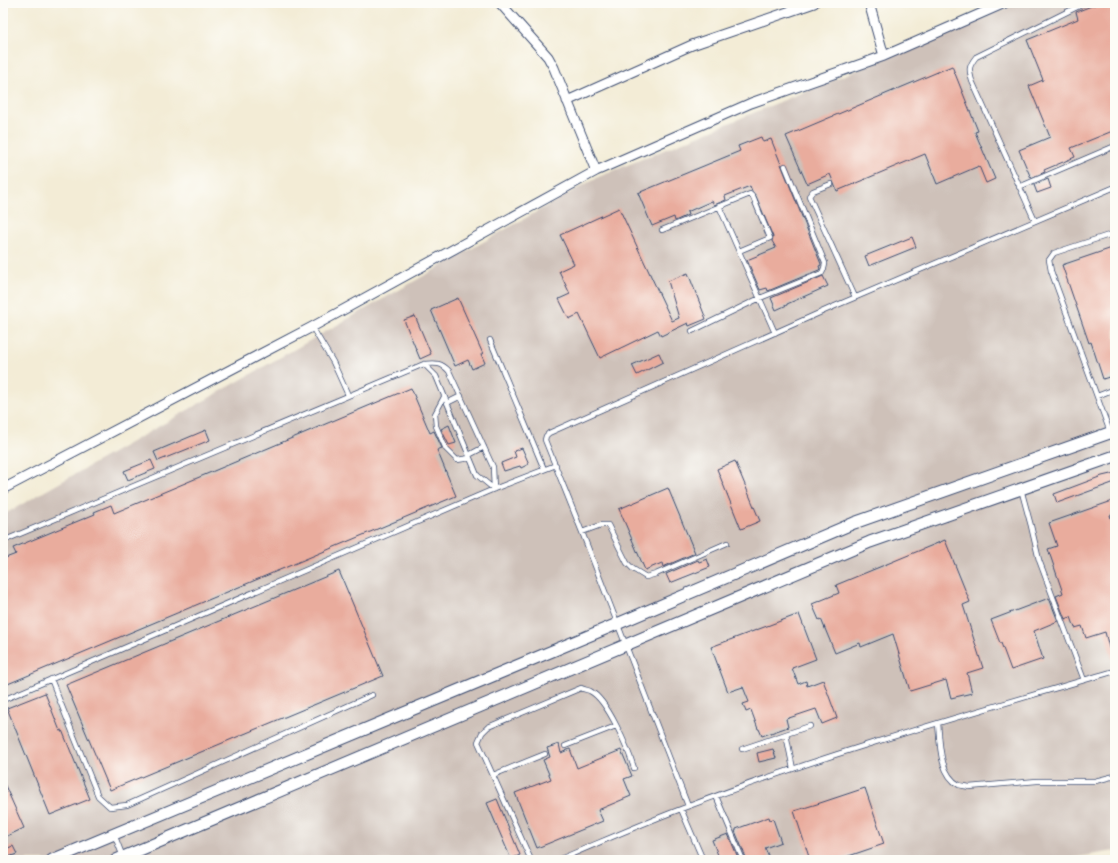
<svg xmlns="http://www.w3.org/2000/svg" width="1118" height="863" viewBox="0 0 1118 863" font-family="Pangolin,sans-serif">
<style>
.industrial{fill:#cec1b9}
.building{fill:#e9ac9d}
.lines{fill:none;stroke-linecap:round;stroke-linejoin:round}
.service-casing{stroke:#3b4b70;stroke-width:6}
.minor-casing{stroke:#3b4b70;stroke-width:11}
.tertiary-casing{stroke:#3b4b70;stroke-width:13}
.service{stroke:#fff;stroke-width:4.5}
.minor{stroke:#fff;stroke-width:9}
.tertiary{stroke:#fff;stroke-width:11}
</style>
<rect width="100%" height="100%" fill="#fdfcf7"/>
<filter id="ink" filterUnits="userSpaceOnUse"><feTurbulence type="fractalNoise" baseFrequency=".025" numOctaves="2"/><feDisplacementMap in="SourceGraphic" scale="8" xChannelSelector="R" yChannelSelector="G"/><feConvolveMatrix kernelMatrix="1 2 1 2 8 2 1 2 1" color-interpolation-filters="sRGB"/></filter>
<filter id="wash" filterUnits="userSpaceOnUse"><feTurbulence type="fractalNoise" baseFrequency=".012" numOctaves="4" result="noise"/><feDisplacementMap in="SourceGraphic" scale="16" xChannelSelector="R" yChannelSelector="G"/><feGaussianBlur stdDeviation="0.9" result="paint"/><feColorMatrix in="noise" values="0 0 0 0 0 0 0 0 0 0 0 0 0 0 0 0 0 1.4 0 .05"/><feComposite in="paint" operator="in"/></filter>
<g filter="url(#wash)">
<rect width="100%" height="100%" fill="#f3ecd6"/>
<!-- industrial -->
<path class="industrial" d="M1019,3H1115V851L1059,860H3V515L596,178Z"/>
<g id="blocks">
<!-- building -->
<path class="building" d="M1099,3H1115V130L1071,148L1075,157L1044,170L1045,172L1031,178L1019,150L1050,137L1029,86L1043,80L1027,40L1078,19L1076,12Z
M952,66L978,131L975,132L995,179L986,183L979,166L937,184L925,154L837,191L830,174L807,184L786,136Z
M761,137L763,142L771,139L821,264V265L819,266L820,269L819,270L768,291L767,288L760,290L747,260L776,248L772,241L773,237L756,196L752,191L750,186L725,196L726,200L714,205L712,201L687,212L688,215L675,221L674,217L652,226L638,193L740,151L738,146Z
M1048,179L1051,188L1037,193L1034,185Z
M619,208L672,321L679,318L668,281L688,273L706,319L689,326L688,323L661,336L658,330L600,358L579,314L569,319L559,299L570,294L559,271L574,264L560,235Z
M912,237L916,247L869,266L865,256Z
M1115,247V375L1103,379L1091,342L1089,343L1062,265Z
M823,276L828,286L787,304V305L776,310L771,298Z
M458,298L483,354H481L485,363L472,369L468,360L455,366L431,310Z
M415,316L431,354L420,359L404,320Z
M659,353L663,362L637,375L632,365Z
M411,388L430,433L434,431L442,448L437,450L456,496L3,686V559L16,554L13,548L95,514L94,512L111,505L114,513Z
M449,425L456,443L449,445L441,429Z
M206,430L210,440L158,461L154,452Z
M522,448L529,464L521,468L520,466L504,471L501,463L516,457L514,451Z
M151,460L155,469L128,480L124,471Z
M735,461L760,521L741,529L717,469Z
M1115,473V482L1057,503L1054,494L1102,476Z
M668,488L695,553L663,567L662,563L645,570L619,509Z
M1115,500V514L1110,515L1115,531V658L1112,659L1105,632L1086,638L1082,626L1075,628L1071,617L1065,619L1056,596L1063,593L1048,549L1057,546L1049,523Z
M945,540L970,602L963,605L983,668L967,673L972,693L951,698L946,680L910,691L893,634L861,647L860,643L835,653L821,619L819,620L812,604L839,593L836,585Z
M707,559L710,567L670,583L666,574L698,560L699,562Z
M339,571L383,676L110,790L66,685Z
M1049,598L1058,621L1034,631L1043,659L1011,670L1001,643H1000L991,620Z
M799,614L816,659L792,668L798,684L806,681L807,686L823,680L837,718L822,724L816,709L786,719L788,727L762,736L759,729H758L751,710L746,712L743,704L749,702L743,687L728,692L711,647Z
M45,693L60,731L62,730L90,799L50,815L7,708Z
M559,744L561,753L570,749L577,768L621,750L632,776L624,779L631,796L598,810L603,821L537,848L515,793L551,779L543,760L550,757L547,748Z
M773,749L776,758L759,762L757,753Z
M3,781L24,828L3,838Z
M865,788L884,844L837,860H810L794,811L817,804Z
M497,799L520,855L511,859L487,803Z
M769,817L770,820L773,819L781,842L765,848L770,860H747L735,831H736V829Z
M728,834L739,860H720L712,840Z
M13,846L17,854L3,859V850Z"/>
</g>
</g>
<g filter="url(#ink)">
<use href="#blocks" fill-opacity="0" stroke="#3b4b70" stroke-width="1"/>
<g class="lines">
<!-- service casing -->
<g class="service-casing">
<path id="service" d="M831,184L813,191L809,196L855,297
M1019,187L1115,146
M719,206L775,333
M1035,221L972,81C969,70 968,67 976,57L1085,3
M662,230L750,194L753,197L770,238L739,251
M312,327L333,362L348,395
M692,331L760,298L822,273C824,269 825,267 825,263L785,166
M490,340L544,469
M424,364L436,376L477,475L494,489
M1097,396L1115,389
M444,397L435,414L436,426L446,449L457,460L470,458
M447,403L461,396
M1110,432L1051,271L1049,260L1054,253L1115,233
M469,455L484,447
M1021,489L1031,526L1039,560L1084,680
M582,532L601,525H608L627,563L633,569L646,577L656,574L727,543
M3,541L424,364C435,363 441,362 449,371L493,467L494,489
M51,679L98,796L110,807L127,805L372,695
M3,700L494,489L556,465
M938,723C940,743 939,774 959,785C962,786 966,786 969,787L1037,781H1095L1115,776
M565,746L616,726
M742,749L786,734
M793,769L786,734L810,726
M493,775L545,754
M716,796L743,860
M688,806L582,532L545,440L546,436L549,433L835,306L1115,187
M681,809L703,860
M114,834L123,857
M531,860L478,742L482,733L488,727L581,688C583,689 587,690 590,691C608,700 628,749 634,768
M558,860C601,842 645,822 689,806C828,753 972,713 1115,671"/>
</g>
<!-- minor casing -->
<g class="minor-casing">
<path id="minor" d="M500,3L548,57L554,68L596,171
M869,3L884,56
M567,101L692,45L814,3
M3,489L312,327L596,171L751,103L884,56L1005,3"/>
</g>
<!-- tertiary casing -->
<g class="tertiary-casing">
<path id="tertiary" d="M52,860L617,624L854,523L1115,431
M116,860L870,542L1115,456"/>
</g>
<!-- service -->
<use href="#service" class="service"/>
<!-- minor -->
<use href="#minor" class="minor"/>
<!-- tertiary -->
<use href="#tertiary" class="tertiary"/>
</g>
</g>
<!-- margin -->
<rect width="1118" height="863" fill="none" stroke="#fdfcf7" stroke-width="16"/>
</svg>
